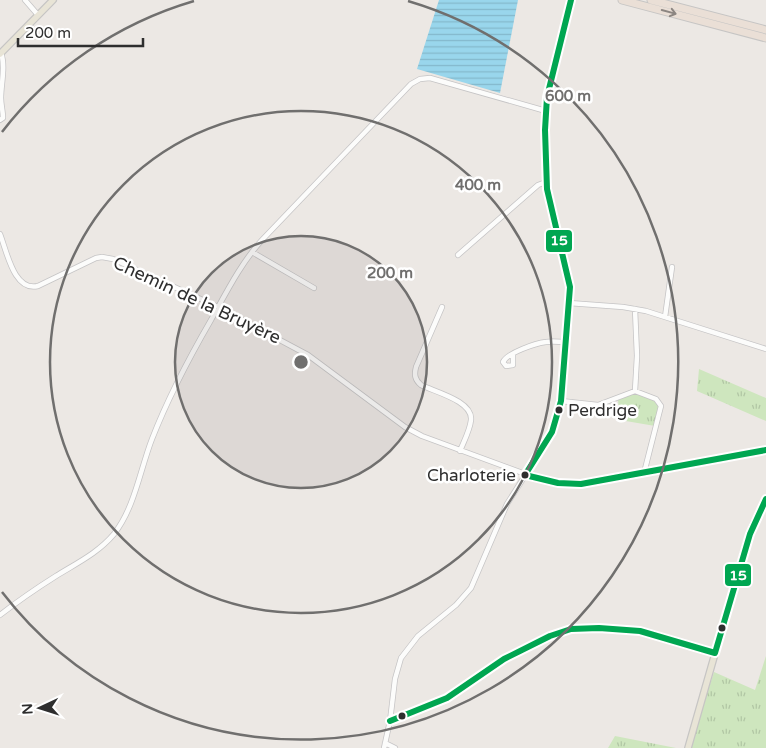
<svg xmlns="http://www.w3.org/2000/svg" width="766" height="748" viewBox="0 0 766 748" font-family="'Varela Round',sans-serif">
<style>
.grass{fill:url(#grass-tufts)}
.water{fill:url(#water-rules)}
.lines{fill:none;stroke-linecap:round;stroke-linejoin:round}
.minor-casing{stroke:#c5c4c5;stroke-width:6}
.major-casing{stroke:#c6c5c4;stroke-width:8}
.highway-casing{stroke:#c6c5c4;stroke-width:9}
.minor{stroke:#fcfcfb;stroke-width:4.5}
.major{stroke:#e8e4d6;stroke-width:5.5}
.highway{stroke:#eadfd6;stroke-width:7}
.bus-1-casing{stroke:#fff;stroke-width:10}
.bus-1{stroke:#00a651;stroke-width:6}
.oneway{stroke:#8c8682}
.ring{fill:none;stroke:#706f6e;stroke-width:2.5}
.bus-dot{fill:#2e2e2e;stroke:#fff;stroke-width:2}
.labels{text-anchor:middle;stroke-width:5;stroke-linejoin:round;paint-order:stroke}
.bus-label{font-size:17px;fill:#2e2e2e;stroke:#fff;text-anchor:start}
.street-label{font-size:18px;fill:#2e2e2e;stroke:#fff}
.centre{fill:#706f6e;stroke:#fff;stroke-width:2.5}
.ring-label{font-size:15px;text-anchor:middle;font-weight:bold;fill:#706f6e;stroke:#fff;stroke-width:5;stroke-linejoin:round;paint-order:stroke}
.line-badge{stroke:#fff;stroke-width:2}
.badge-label{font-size:14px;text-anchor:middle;font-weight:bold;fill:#fff}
</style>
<defs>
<pattern id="grass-tufts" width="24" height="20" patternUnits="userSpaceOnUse" patternTransform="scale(1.25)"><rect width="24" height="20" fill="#cee6be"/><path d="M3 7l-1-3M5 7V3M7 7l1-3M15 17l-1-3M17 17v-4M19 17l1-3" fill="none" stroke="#b1c6a4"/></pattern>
<pattern id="water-rules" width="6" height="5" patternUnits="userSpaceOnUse" patternTransform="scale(1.25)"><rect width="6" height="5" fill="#99d6ec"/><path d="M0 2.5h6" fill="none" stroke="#84b8cb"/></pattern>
</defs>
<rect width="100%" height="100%" fill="#ece8e4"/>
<!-- grass -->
<path class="grass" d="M699,369L766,398V421L697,391Z
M632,394C641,393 653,398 659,405L660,408L655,426L620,420L618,400Z
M766,656V748H689L714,672L755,690Z
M615,736L676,748H608Z"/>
<!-- water -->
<path class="water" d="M439,0H518L500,93L417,69Z"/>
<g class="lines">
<!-- minor casing -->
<g class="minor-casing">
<path id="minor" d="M25,0L38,15
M0,120L3,118C3,111 1,105 1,98C1,84 6,66 1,53
M0,234C7,252 14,292 38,286L96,258L102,257L113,259L218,307L308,355L405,427L422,436L539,479L569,484L592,483L766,450
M252,252L314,288
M458,255L538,185L546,182
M569,303L623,307L646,311L766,349
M442,307L416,367C414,375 415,380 421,385C435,392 473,401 471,420C470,430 464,441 460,451
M635,309L637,356L635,391L656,399L661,406L644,473
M665,317L672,267
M513,354V365L506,366L503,362C507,353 536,343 546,342C552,341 559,342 566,342
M561,401L598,405L635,391
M0,615C18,601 37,588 56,576C77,563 98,553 114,534C135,507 140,470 152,439C168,398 189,358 211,320C226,293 241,263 262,240L411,84L420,79L430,78L546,111
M390,721L447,698L504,659L550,636L571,629L599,628L640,631L715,653
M385,743L395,748
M384,748L390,721L395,679L401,658L418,636L456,605L471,588L507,504L551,435L558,418L568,319L570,287L547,189L545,130L547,97L552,73L571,0"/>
</g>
<!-- major casing -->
<g class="major-casing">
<path id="major" d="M0,54L53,0
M688,748L746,545L753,525L766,499"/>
</g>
<!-- highway casing -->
<g class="highway-casing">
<path id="highway" d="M622,0L766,38
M651,0L766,30"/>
</g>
<!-- minor -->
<use href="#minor" class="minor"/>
<!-- major -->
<use href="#major" class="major"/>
<!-- highway -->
<use href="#highway" class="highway"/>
<!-- bus-1 casing -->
<g class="bus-1-casing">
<path id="bus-1" d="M525,475L552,432L561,401L570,287L547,189L545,130L547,97L571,0
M525,475L558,483L581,484L766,450
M715,653L750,534L766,499
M390,721L447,698L504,659L550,636L571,629L599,628L640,631L715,653"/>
</g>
<!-- bus-1 -->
<use href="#bus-1" class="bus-1"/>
</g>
<!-- one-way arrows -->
<defs><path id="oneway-shaft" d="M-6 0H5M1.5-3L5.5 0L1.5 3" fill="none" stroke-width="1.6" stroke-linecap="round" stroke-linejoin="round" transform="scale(1.25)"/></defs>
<use class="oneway" href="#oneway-shaft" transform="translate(669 12) rotate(15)"/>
<!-- distance rings -->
<circle cx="301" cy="362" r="126" fill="#706f6e" fill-opacity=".12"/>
<g class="ring">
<circle cx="301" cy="362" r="126"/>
<circle cx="301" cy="362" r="251"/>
<path d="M2 132A377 377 0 0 1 194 1M408 1A377 377 0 1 1 2 592"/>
</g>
<!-- markers -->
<g class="bus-dot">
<circle cx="559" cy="410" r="4.5"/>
<circle cx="525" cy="475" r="4.5"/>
<circle cx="722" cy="628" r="4.5"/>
<circle cx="402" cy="716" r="4.5"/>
</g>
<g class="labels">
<!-- bus labels -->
<g class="bus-label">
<text x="568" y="416">Perdrige</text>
<text x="516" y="481" text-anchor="end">Charloterie</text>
</g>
<!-- street labels -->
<g class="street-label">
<text transform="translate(197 300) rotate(25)" y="6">Chemin de la Bruyère</text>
</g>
</g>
<circle cx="301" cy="362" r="8" class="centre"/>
<g class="ring-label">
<text x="568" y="101">600 m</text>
<text x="478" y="190">400 m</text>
<text x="390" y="278">200 m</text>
</g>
<g class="line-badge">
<rect x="545" y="229" width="28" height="24" rx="5" fill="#00a651"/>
<rect x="724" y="563" width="28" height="24" rx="5" fill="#00a651"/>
</g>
<g class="badge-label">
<text x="559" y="245">15</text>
<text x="738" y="580">15</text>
</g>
<!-- north arrow -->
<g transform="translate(40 708) rotate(266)" stroke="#ffffff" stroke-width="4" paint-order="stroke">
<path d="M0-4L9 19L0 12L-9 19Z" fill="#2e2e2e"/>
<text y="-8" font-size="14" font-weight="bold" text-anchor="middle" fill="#2e2e2e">N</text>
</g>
<!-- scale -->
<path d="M18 38v8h125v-8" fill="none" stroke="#2e2e2e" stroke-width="2.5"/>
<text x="25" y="38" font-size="15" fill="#2e2e2e" stroke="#ffffff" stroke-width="4" paint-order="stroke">200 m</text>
</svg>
